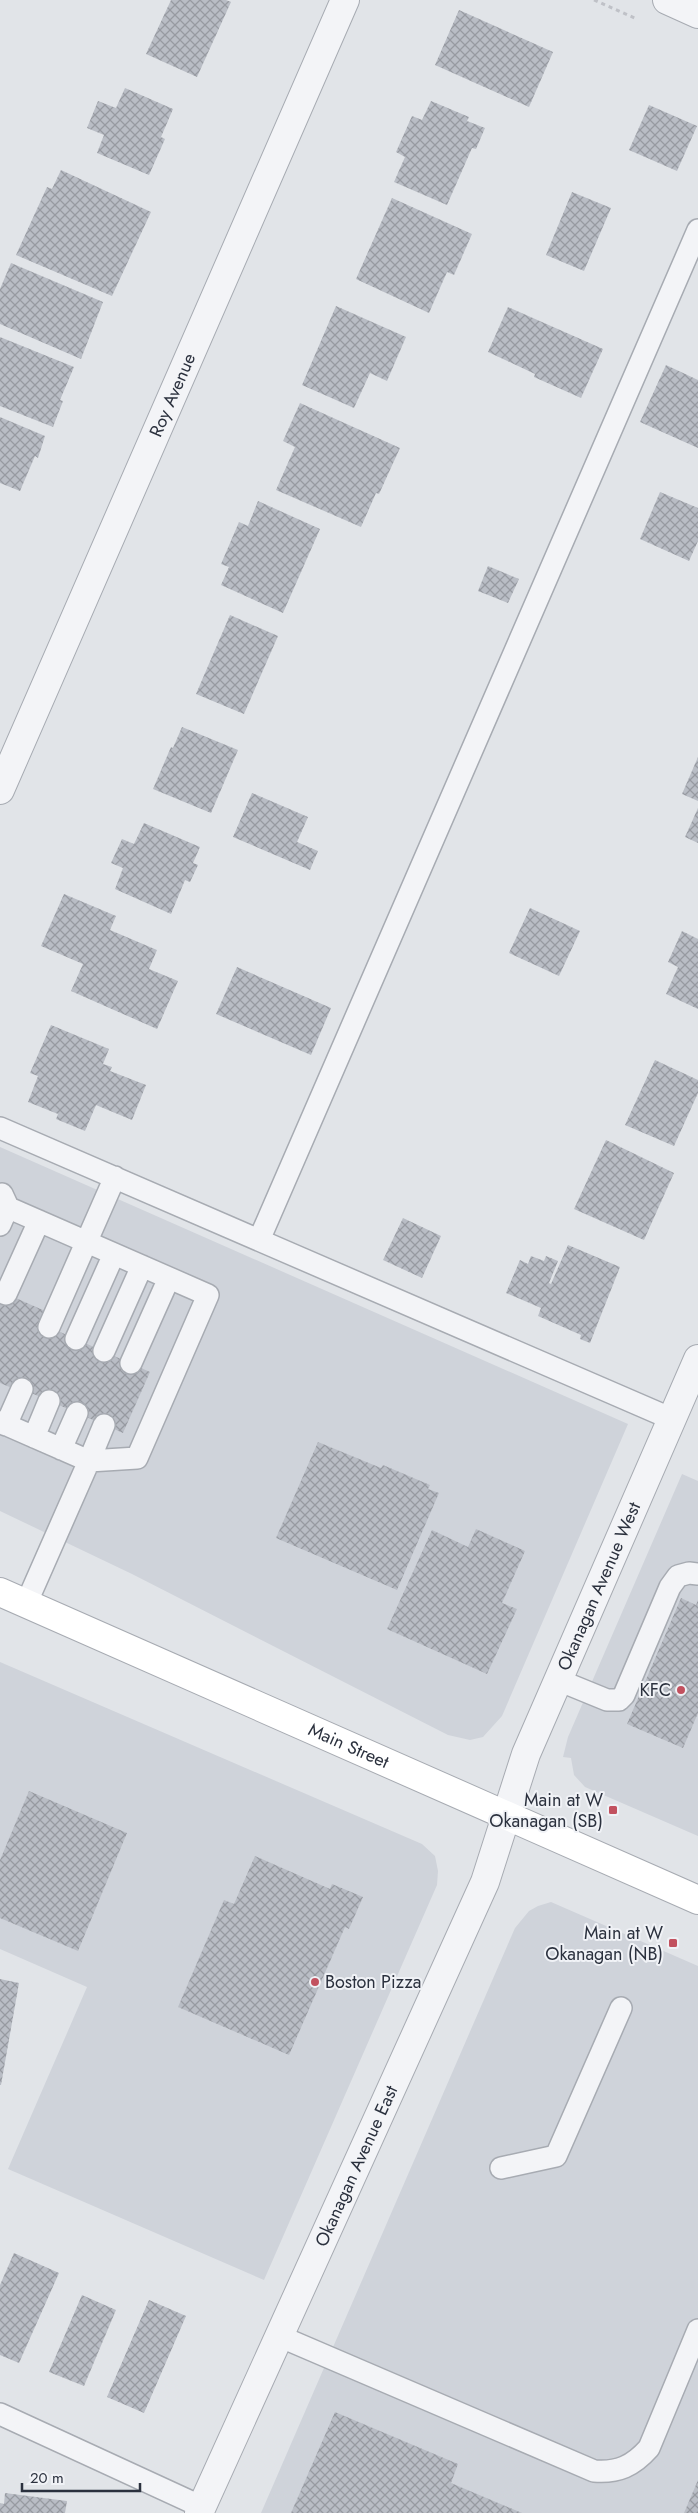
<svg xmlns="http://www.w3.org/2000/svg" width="698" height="2513" viewBox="0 0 698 2513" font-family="Jost,sans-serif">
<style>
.built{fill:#cfd3da}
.building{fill:url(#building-cross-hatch)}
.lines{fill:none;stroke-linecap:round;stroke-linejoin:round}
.lane-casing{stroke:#a7abb2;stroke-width:24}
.street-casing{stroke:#a7abb2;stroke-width:30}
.secondary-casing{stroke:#a7abb2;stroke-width:30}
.path{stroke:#bfc1c7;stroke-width:3;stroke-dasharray:4 4;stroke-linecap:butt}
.lane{stroke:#f3f4f7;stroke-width:21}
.street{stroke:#f3f4f7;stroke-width:28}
.secondary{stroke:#fff;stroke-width:28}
.poi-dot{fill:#c2515f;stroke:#f0f2f6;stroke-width:2}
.labels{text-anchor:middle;stroke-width:4;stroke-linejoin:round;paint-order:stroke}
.street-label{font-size:18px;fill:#2b313e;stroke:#f0f2f6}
.poi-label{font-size:18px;fill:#2b313e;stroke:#f0f2f6;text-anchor:end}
</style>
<defs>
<pattern id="building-cross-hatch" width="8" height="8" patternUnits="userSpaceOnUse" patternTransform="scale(1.25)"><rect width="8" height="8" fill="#b9bdc5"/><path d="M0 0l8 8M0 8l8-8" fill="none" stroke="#979aa1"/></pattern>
</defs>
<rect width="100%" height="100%" fill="#e1e4e8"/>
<!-- built -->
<path class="built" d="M0,1147L628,1424L502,1716L483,1737L470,1740L448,1735L132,1574L0,1511Z
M682,1474L698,1481V1836L585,1787L574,1775L571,1758L563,1757L568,1737Z
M0,1662L422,1844L435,1856L438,1871L437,1885L264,2280L8,2169L87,1987L0,1949Z
M551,1902L698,1966V2513H261L515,1928L529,1911L538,1906Z"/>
<!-- building -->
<path class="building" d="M171,0H226L231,2L197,77L146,54Z
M459,10L553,52L529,107L435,65Z
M125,88L173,109L161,137L165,139L149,175L97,153L104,135L87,128L98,101L116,108Z
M431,101L469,117L467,121L485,128L476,149L472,148L447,205L394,182L405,157L396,152L412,116L422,120Z
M649,105L697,126L677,171L629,150Z
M61,170L151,212L112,296L16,255L47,187L52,189Z
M572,192L611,208L584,271L546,255Z
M392,198L472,234L454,275L447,272L429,313L356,279Z
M11,263L103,302L81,359L0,324V289Z
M336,306L406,337L387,381L370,373L354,408L302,385Z
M508,307L603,349L581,398L534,377L535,374L488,352Z
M0,337L74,367L60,400L63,401L53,427L0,406Z
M666,365L698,380V448L640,422Z
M300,403L400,448L379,494L376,493L361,527L276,490L295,447L283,441Z
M0,417L45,436L38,458L35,456L20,491L0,483Z
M660,492L698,508V541L689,561L640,539Z
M258,501L320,529L283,613L221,585L229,567L221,564L239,522L248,526Z
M488,566L519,579L508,603L478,591Z
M230,615L278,636L244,714L196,694Z
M182,727L238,750L211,813L153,789L171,747L173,748Z
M698,757V801L682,794Z
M252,793L308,817L297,842L318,851L310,870L233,837Z
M698,808V843L685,837Z
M144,823L200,847L193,863L198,865L190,882L185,880L171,914L115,889L123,868L111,863L122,839L134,844Z
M64,894L116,916L110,930L157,950L149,969L178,981L157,1029L71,991L83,964L41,946Z
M530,908L580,931L559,976L509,953Z
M682,931L698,939V1009L666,994L678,967L668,962Z
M237,967L331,1008L311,1055L216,1014Z
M51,1025L109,1049L103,1064L112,1067L110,1071L146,1085L132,1120L96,1105L85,1131L56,1119L58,1114L28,1102L38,1076L30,1073Z
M655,1060L698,1080V1093L674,1146L625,1125Z
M606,1140L674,1173L644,1240L574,1209Z
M403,1218L441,1236L422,1278L383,1260Z
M568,1245L620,1267L590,1343L580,1339L581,1335L538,1316L541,1308L506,1293L520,1260L528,1264L531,1256L544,1261L546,1256L558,1261L549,1283L551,1284Z
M0,1291L45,1311L40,1323L150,1372L123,1433L13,1385L12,1388L0,1383Z
M318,1442L381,1468L383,1465L430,1485L428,1489L439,1493L397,1590L276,1538Z
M476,1529L525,1551L502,1603L517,1609L487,1674L387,1629L432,1530L468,1547Z
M681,1598L696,1605L698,1600V1713L683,1748L627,1724Z
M29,1791L127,1833L78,1951L0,1918V1860Z
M255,1856L330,1889L332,1884L363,1897L349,1929L345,1927L289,2055L178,2007L224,1900L234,1904Z
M0,1979L19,1983L1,2085H0Z
M14,2253L59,2273L19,2363L0,2355V2285Z
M82,2295L116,2310L84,2386L49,2372Z
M149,2300L186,2316L144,2413L107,2397Z
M335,2412L458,2464L451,2483L522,2513H291Z
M698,2480V2513H684Z
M5,2493L67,2501L65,2513H0V2503L4,2504Z"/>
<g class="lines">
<!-- lane casing -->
<g class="lane-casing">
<path id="lane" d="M0,1128L672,1419
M0,1204L208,1295L137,1458L89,1461L104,1425
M0,1225L8,1207L2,1194
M259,1240L698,230
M6,1294L39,1221
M49,1327L115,1177
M76,1339L114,1254
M104,1351L142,1266
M131,1363L169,1278
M0,1422L89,1461L26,1604
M6,1425L22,1389
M34,1437L49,1401
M61,1449L77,1413
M558,1680L607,1700H619L624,1695L670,1587L678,1576L689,1573L698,1574
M501,2168L556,2156L621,2008
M279,2336L594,2471C618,2473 633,2466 649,2448L698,2330
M0,2414L202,2507"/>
</g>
<!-- street casing -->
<g class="street-casing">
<g id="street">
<path d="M667,0L698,14"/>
<path id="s1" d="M0,790L345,0"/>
<path id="s2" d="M199,2513L485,1882L526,1754L698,1359"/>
</g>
</g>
<!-- secondary casing -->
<g class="secondary-casing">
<g id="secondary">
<path id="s3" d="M0,1592L698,1900"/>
</g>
</g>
<!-- path -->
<path class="path" d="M594,0L637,19"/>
<!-- lane -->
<use href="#lane" class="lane"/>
<!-- street -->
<use href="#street" class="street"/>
<!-- secondary -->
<use href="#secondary" class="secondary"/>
</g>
<!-- markers -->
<g class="poi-dot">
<circle cx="681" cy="1690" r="5"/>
<rect x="608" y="1805" width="10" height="10" rx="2.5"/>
<rect x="668" y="1938" width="10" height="10" rx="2.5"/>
<circle cx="315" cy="1982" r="5"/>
</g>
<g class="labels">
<!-- street labels -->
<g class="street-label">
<text dy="6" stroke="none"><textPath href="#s1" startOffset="431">Roy Avenue</textPath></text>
<text dy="6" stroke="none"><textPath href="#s2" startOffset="1010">Okanagan Avenue West</textPath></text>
<text dy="6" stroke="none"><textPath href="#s3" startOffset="381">Main Street</textPath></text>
<text dy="6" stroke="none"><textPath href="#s2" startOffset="381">Okanagan Avenue East</textPath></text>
</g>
<!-- poi labels -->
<g class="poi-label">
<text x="671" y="1696">KFC</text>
<text x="603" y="1806">Main at W<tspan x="603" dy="21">Okanagan (SB)</tspan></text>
<text x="663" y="1939">Main at W<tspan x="663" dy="21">Okanagan (NB)</tspan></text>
<text x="325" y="1988" text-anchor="start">Boston Pizza</text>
</g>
</g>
<!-- scale -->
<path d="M22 2483v8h118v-8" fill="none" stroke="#2b313e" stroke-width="2.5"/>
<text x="30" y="2483" font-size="15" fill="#2b313e" stroke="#f0f2f6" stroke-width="4" paint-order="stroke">20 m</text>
</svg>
